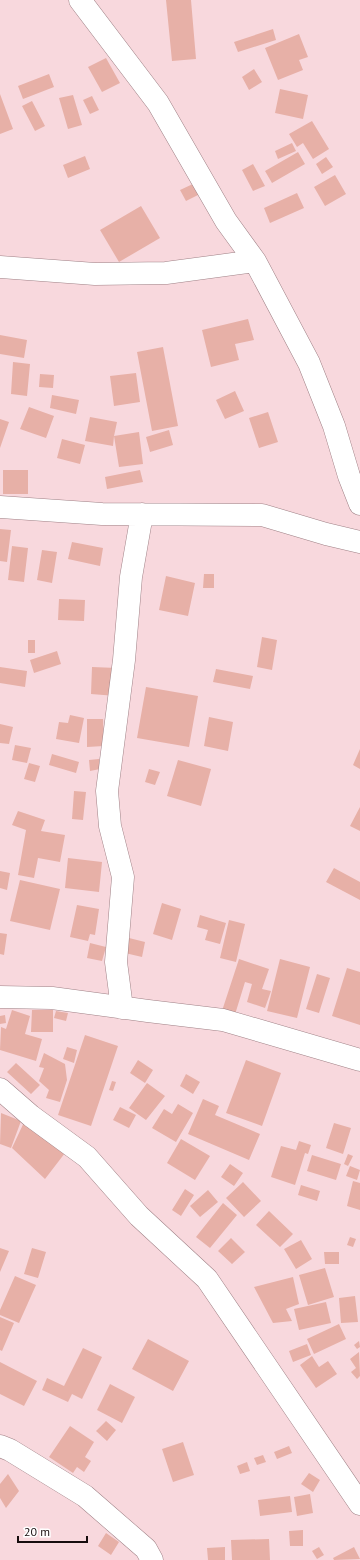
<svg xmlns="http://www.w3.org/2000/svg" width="360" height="1560" viewBox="0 0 360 1560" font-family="'PT Sans',sans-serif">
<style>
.building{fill:#e7b0a7}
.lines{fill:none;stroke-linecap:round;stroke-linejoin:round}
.minor-casing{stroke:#9f8186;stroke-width:23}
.minor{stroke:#fff;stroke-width:22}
</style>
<rect width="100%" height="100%" fill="#f8d8dd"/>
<!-- building -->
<path class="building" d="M166,0H191L196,59L172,61Z
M273,29L276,40L238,52L234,42Z
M299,34L308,57L299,60L303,70L278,80L265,48Z
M106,58L120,83L102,92L88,67Z
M254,69L262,82L249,90L242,77Z
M49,74L54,87L23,99L18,86Z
M280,89L308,95L303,119L275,113Z
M0,94L13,129L0,134Z
M73,95L82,125L68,129L59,98Z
M92,96L99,110L90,114L83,100Z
M32,101L45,126L35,131L22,106Z
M312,121L329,149L313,159L303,143L297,147L289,134Z
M292,143L296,151L278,159L275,151Z
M298,152L305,164L272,183L265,171Z
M85,156L90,169L68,178L63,165Z
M326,157L333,167L322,174L316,164Z
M253,164L265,186L253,191L242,170Z
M335,175L346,194L325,206L314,187Z
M195,183L200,194L186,201L180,190Z
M297,193L304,208L270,223L264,208Z
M141,206L160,238L119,262L100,230Z
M248,319L254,340L235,344L239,360L211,367L202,330Z
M0,335L27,340L24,358L0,354Z
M163,347L178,426L152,431L137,352Z
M13,362L30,364L27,396L11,394Z
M136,373L140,402L114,406L110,376Z
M40,374L54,375L53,388L39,387Z
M235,391L244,411L225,419L216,400Z
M52,395L79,400L76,414L50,408Z
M29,407L54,416L46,438L20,429Z
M268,412L278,442L259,448L249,418Z
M90,417L117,422L114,436L139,432L143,464L119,467L114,436L113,446L85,441Z
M0,419L9,422L0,448Z
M169,430L173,445L150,452L146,437Z
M62,439L85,445L80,464L57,458Z
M3,470H28V494H3Z
M140,470L143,482L107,489L105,477Z
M0,529L11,530L7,562L0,561Z
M72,542L103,548L100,566L68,559Z
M12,546L28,548L24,582L8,580Z
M42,550L57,552L52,583L37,580Z
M204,574H214V588H203Z
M166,576L195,583L188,616L159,610Z
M59,599L85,600L84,621L58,620Z
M262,637L277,640L272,670L257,667Z
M28,640H35V653H28Z
M57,651L61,664L34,673L30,660Z
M0,667L27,671L25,687L0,683Z
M92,667L117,668L116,696L91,694Z
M216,669L253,676L250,689L213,682Z
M146,687L198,696L189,747L137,738Z
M70,715L84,718L79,743L56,739L59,722L68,723Z
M209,717L233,722L228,751L204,746Z
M87,719H103L104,746L87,747Z
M0,724L13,727L9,744L0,743Z
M15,745L31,748L27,763L12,760Z
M360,749V769L353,765Z
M52,754L79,762L76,773L49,765Z
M99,759L100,769L90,771L89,760Z
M178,760L211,769L201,806L167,796Z
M29,763L40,766L35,782L24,779Z
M149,769L160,772L155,785L145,782Z
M74,791L86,792L83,820L72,819Z
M360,807V831L350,826Z
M18,811L45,820L41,831L65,835L60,862L38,858L34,878L18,875L26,830L12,825Z
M68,858L102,862L99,892L65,888Z
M334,868L360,882V900L326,882Z
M0,871L10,873L7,890L0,888Z
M20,880L60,889L50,930L10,921Z
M162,903L181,909L172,940L153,934Z
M77,905L99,909L95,935L90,934L88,941L70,937Z
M200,915L226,923L220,944L205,940L208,930L197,927Z
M229,920L245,924L236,962L220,958Z
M0,933L7,934L4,955L0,954Z
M129,938L145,942L142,957L125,953Z
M90,943L106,947L102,961L87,958Z
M239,959L269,969L262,989L271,991L265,1008L247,1002L252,984L245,982L233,1021L220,1017Z
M280,959L310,967L297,1018L267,1011Z
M347,968L360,972V1025L332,1016Z
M317,974L330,978L319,1013L306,1009Z
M12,1010L30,1016L25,1034L42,1039L36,1061L0,1050L1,1027L6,1029Z
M32,1010H53V1032H31Z
M56,1011L68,1013L66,1021L54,1018Z
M5,1015L6,1023L0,1024V1016Z
M85,1035L118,1046L91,1126L58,1115Z
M67,1047L77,1050L74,1063L63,1059Z
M44,1053L65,1064L67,1080L60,1102L46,1098L49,1090L39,1081L44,1068L39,1067Z
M138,1060L153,1070L145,1083L130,1073Z
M246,1060L281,1073L262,1126L226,1113Z
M16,1063L40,1085L31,1094L7,1072Z
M186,1074L200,1082L193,1094L180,1086Z
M112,1081L116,1082L113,1091L109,1090Z
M147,1083L165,1096L146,1120L129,1108Z
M203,1099L219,1106L215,1115L260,1134L249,1160L188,1134Z
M178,1104L193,1113L176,1142L152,1128L164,1109L172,1114Z
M120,1107L136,1115L129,1128L113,1120Z
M1,1113L21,1121L11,1148L0,1144Z
M26,1118L65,1153L45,1179L12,1148Z
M334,1123L351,1128L343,1154L326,1148Z
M181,1139L210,1156L195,1180L167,1163Z
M299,1141L311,1145L308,1154L305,1153L295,1185L271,1177L281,1146L296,1150Z
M348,1154L353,1156L348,1166L344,1164Z
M312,1155L341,1164L336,1180L307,1171Z
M230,1164L243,1173L234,1186L221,1177Z
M350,1166L360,1170L357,1180L346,1176Z
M353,1181L360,1183V1210L347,1206Z
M243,1182L261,1201L244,1217L226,1198Z
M301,1185L320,1191L317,1201L298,1195Z
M185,1189L194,1195L181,1216L172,1210Z
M208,1190L218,1202L200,1217L190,1206Z
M223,1203L237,1215L210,1248L196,1237Z
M269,1211L293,1234L280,1247L256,1225Z
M350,1237L356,1239L353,1247L347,1245Z
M231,1238L245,1252L232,1264L218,1251Z
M301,1240L312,1259L296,1269L284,1249Z
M0,1248L9,1251L0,1272Z
M32,1248L46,1252L38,1278L24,1274Z
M324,1252H339V1264H325Z
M325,1268L334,1297L308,1305L299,1275Z
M15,1276L36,1285L19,1323L0,1315V1310Z
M293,1277L299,1304L286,1309L292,1321L273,1323L254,1287Z
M355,1296L358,1322L341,1323L339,1298Z
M326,1302L331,1323L299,1330L294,1309Z
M0,1317L14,1323L2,1351L0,1350Z
M339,1324L346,1339L314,1354L307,1339Z
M148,1339L189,1361L173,1391L132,1369Z
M359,1341L360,1347L357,1349L354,1345Z
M307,1344L311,1355L293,1362L289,1351Z
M83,1348L102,1357L82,1399L72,1394L68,1402L42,1390L47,1378L64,1386Z
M359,1352L360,1376L357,1379L351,1372L356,1368L350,1359Z
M312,1356L319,1367L328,1361L337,1374L316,1388L300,1365Z
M0,1362L37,1381L24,1406L0,1394Z
M110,1384L135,1397L122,1423L97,1410Z
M106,1421L116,1430L107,1441L96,1431Z
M70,1426L94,1442L85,1457L91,1461L84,1472L77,1467L73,1473L49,1457Z
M183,1442L194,1475L173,1482L162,1449Z
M289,1446L292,1453L277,1459L274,1452Z
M263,1455L266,1462L257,1465L254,1458Z
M247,1462L250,1471L240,1474L237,1466Z
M309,1473L320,1480L313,1492L301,1484Z
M8,1474L19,1491L6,1508L0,1498V1484Z
M310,1494L313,1513L297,1516L294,1497Z
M290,1496L292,1512L260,1516L258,1500Z
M303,1530V1546H290L289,1531Z
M106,1533L119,1542L111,1555L98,1546Z
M269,1539L270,1560H232L231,1540Z
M225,1547V1560H208L207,1548Z
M319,1547L324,1555L317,1559L312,1551Z
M354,1547L360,1559L334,1560L333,1558Z"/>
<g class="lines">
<!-- minor casing -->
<g class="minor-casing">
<path id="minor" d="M80,0L158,103L226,221L255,261L309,363L334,426L349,476L360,504
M0,267L95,274L166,273L255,261
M0,507L102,514L262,515L326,534L360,542
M0,997L52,998L148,1011L223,1020L360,1060
M122,1008L116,962L123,877L110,826L107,791L124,660L131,577L142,514
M0,1089L31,1116L87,1157L139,1216L207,1279L360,1504
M0,1446L10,1450L85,1496L146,1549L152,1560"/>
</g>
<!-- minor -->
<use href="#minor" class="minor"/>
</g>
<!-- scale -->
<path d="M18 1536v6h69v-6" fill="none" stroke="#160c0d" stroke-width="2"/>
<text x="24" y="1536" font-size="12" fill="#160c0d" stroke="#ffffff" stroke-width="3" paint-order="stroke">20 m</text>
</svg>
